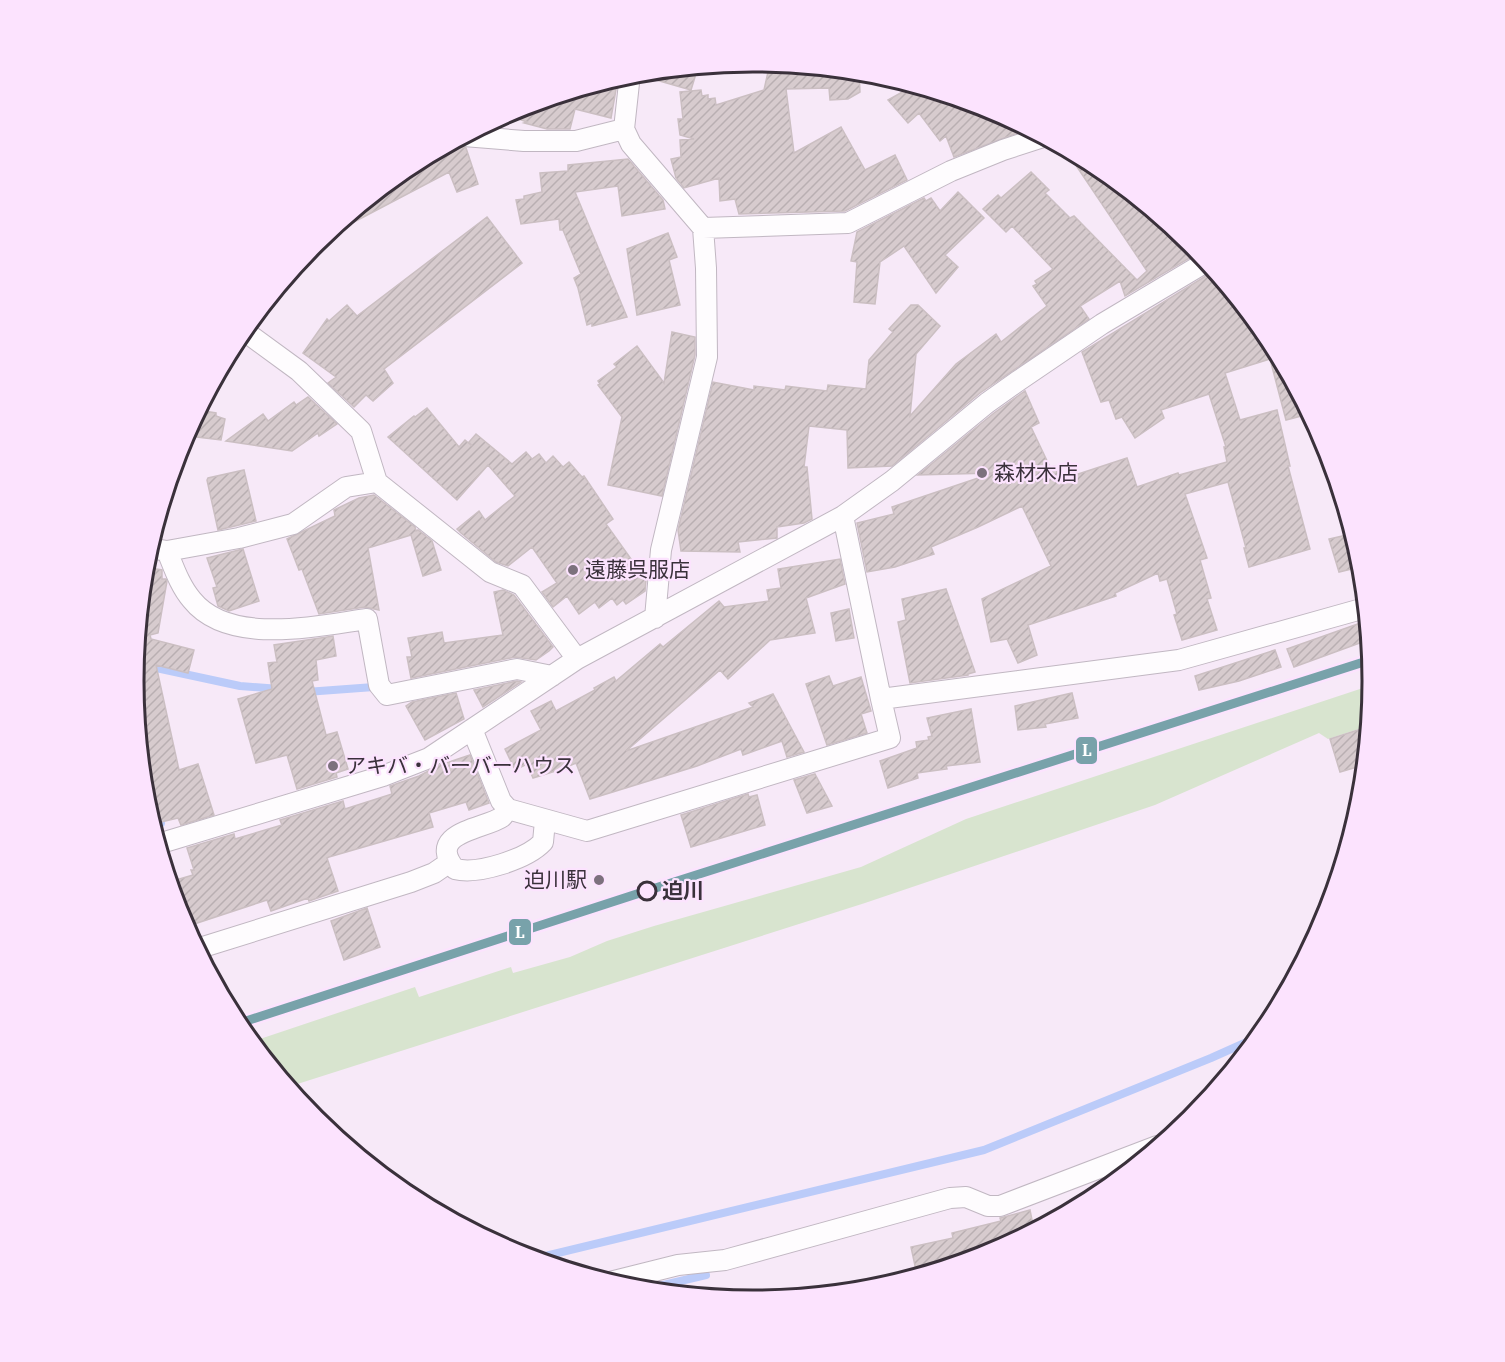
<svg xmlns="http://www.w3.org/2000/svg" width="1505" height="1362" viewBox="0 0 1505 1362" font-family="'IBM Plex Serif','Noto Sans JP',serif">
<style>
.green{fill:#d8e4cf}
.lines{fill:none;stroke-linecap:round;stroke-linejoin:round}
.stream{stroke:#bbcbf9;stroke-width:8}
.building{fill:url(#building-hatch);stroke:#cbbfc2;stroke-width:1.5}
.minor-casing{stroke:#c1b7c2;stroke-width:22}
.minor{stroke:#fefcfe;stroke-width:20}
.rail-1-casing{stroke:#fce3fe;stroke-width:14}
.rail-1{stroke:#78a2aa;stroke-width:9}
.poi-dot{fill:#7c717d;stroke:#fce3fe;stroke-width:2}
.stop-dot{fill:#fce3fe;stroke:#3a313b;stroke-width:3}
.labels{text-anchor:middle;stroke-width:4.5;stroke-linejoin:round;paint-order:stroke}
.poi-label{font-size:21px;fill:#3a313b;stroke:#fce3fe;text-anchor:start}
.stop-label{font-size:21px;font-weight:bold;fill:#3a313b;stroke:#fce3fe;text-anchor:start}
.rim{fill:none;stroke:#3a313b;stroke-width:3}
.line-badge{stroke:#fce3fe;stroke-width:2}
.badge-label{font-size:16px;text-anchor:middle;font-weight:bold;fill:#fff}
</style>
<defs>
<pattern id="building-hatch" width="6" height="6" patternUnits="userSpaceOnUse" patternTransform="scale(1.5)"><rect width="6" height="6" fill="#d7cbce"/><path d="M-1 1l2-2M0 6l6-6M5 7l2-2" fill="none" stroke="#b9afb2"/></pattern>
</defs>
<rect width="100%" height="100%" fill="#f7e9f8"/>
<!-- green -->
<path class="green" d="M1372,685L1368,726L1328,739L1319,733L1155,805L865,903L288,1087L251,1042L415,987L419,997L511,967L513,973L570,957L607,941L654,926L861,867L966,819Z"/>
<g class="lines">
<!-- stream -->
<path class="stream" d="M147,666L240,686L280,689
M306,692L374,687
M152,826L161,823
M533,1259L984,1150L1211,1058L1258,1037
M642,1290L706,1275"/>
</g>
<!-- building -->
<path class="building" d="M770,63L859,72L860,92L848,99L830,100L829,88L786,89L794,153L841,127L865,170L895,155L907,180L845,211L739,214L735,199L720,201L719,178L684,188L676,178L671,159L681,157L680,140L694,139L680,135L678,119H683L680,92L701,90L702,96L708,95V99L715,98L716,105L764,90Z
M698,67L691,90L642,76V72Z
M618,78L611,118L575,109L570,129H547L524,123L527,122L505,114L516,109Z
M913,86L990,109L1028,129L954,157L946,136L940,141L919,113L908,123L888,100Z
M460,147L466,148L478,184L457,192L449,172L354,222L349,215L409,166L438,150L440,154Z
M1065,149L1097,166L1190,243L1198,253L1125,296L1120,281L1080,306L1089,319L980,393L892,466L848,468L847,430L809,426L804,467H807L812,519L804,523L777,527V538L738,542L740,552L681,551L678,530L713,382L754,390V386L785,390L786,386L827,391L828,385L866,389L869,360L893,332L889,329L911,305H918L940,326L916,354L910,416L956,364L996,334L1001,342L1047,306L1033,286L1037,284L1035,281L1053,269L1012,226L1006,232L983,209L998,195L1001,198L1031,172L1049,190L1045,193L1070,218L1074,216L1137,280L1147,271Z
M628,159L663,200L665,209L622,216L618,186L575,192L627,317L592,326V323L587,325L578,288L574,278L581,274L563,230H560L559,219L521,224L516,200L524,199V196L542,192L540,173L568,171V165Z
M958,192L984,218L945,255L958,267L936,293L904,246L880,262L875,304L854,302L857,262L851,261L857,232L924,198L926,201L931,198L940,211Z
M487,217L522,263L384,369L393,383L373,401L366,395L354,407L328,383L336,377L303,353L327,319L329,321L347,305L357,316Z
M668,233L677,257L669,260L680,305L637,315L627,249Z
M1214,271L1268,337L1309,414L1286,420L1270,359L1225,373L1240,420L1277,410L1290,466H1288L1310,549L1249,567L1244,548H1246L1228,482L1185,494L1207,558L1200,560L1211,598L1207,599L1217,630L1182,640L1174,615L1177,614L1167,579L1160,581L1158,573L1115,593L1116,596L1028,625L1037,655L1018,663L1007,639L991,642L982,599L1051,566L1022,506L978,527L931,547L934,554L895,567L867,572L857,523L894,514L892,507L993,473L918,475L994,413L1025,391L1039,423L1031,427L1050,467L1055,466L1060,480L1127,458L1137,487L1178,473L1179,475L1227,462L1224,447H1226L1209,394L1161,410L1164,418L1135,438L1122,417L1116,419L1109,400L1101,402L1082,352Z
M672,332L695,337V355L662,496L608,485L622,417L598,385L600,384L598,381L617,367L614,364L637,346L664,383Z
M308,397L337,424L319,436L318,433L292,451L226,441L263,414L268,421L294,402L296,405Z
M427,408L459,447L465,440L472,446L469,442L476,434L512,464L526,452L532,459L539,454L546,463L553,456L563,467L569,462L582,477L584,476L613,519L606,524L646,580L645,591L626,604L623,600L617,605L612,598L599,608L595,602L579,614L567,596L553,607L542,592L557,583L532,547L508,566L496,562L461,533L457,529L479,511L485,520L515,496L488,465L457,500L388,437L414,416L415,417Z
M198,410L216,413V416L225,419L221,440L197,437L194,419Z
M244,470L256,521L218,530L207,480L208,478Z
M374,495L415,527L416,531L418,530L432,541L441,570L423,576L411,535L368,548L379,610L365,607L319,614L302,569L299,570L287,539L335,516L334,510L359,498Z
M1347,535L1356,568L1339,572L1329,539Z
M243,549L259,601L229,611L218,606L213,588L217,587L207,558Z
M840,559L845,584L806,598L815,633L770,640L728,679L720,670L626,751L753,707L749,703L773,694L804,752L787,757L782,741L743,755L741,749L697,766L590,799L576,763L562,769L533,778L527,764L515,770L505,749L541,730L531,711L551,701L556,711L595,690L594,688L614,677L616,681L660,644L663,647L719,601L724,607L769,601L767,590L781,588L778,569Z
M144,567L162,570V579H166L167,581L158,633L150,635L151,639L194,650L188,673L156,665L179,770L198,764L214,815L181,825L178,818L152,824L145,802L144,794L152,792L139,743L133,681Z
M946,589L975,672L968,674V675L910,683L898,622L906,620L902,599Z
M503,590L514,595L553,647L549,651L536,660L515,657L411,678L407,657H412L408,638L442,632L444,643L503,635L494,592Z
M849,609L854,638L836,641L831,613Z
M1366,621L1368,640L1294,667L1287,649Z
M333,636L336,656L316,660L318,680L312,681L326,735L337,732L348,769L336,773L337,777L297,789L287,755L256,763L238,699L272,689L268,663L277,662L274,645Z
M1275,650L1281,667L1239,681L1199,690L1195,676Z
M829,676L833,686L861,677L871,711L861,714L867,733L827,745L806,684Z
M517,681L521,682L483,707L474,690Z
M456,693L464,719L425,740L406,706L412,702Z
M1072,693L1078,718L1045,724L1046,727L1018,730L1015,706Z
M971,709L980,762L946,766L947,769L917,773L918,778L888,788L880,761L917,748L916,742L929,740L928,737L932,736L927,718Z
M1367,727L1364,765L1340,772L1330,739Z
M470,755L489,803L469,810L466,802L429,813L433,827L329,857L327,858L338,891L309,901L308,898L271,911L267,900L185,927L180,918L169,882L193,875L191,870H194L187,848L234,834L235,839L282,825L280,820L343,801L345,809L392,794L390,786L419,776L440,765Z
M815,774L832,806L807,813L794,780Z
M748,794L749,797L757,795L765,825L691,847L681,815Z
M367,908L380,947L344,960L331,921Z
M1030,1210L1034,1230L989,1253L917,1275L911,1247L953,1238L952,1233L1001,1221L1000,1218Z"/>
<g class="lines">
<!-- minor casing -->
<g class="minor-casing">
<path id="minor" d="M630,74L624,129L631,144L703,228L706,268L707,357L661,550L655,618
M464,136L524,141H576L624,129
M703,228L848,223L951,171L1003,150L1043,137
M243,330L299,371L361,431L377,482L490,572L522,585L577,659
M843,516L881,699L1179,660L1365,608
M149,548L167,551L239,538L293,524L346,487L377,482
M167,551C174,568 180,586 192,600C229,646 317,626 367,619L379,685L387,695L517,669L552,676
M472,729L501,801L508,809L587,831L890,738L881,699
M508,809C507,810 503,816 502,817C485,829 425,832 455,869C478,875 527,859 543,842L545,821
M158,844L383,776L429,758L577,659L843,516L892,481L987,403L1018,381L1102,324L1206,262
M203,947L411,882L434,873L450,862
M610,1282L678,1265L725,1260L950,1198L966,1197L988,1206H1000L1157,1146"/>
</g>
<!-- minor -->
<use href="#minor" class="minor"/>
<!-- rail-1 casing -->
<g class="rail-1-casing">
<path id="rail-1" d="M237,1024L646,891L1370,660"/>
</g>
<!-- rail-1 -->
<use href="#rail-1" class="rail-1"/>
</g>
<!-- markers -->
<g class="poi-dot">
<circle cx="982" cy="473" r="6"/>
<circle cx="573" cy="570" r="6"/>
<circle cx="333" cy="766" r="6"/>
<circle cx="599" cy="880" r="6"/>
</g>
<circle class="stop-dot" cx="647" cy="891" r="9"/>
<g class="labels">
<!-- poi labels -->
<g class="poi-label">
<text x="994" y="480">森材木店</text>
<text x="585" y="577">遠藤呉服店</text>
<text x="345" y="773">アキバ・バーバーハウス</text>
<text x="587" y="887" text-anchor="end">迫川駅</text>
</g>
<!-- stop labels -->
<g class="stop-label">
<text x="662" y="898">迫川</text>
</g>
</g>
<!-- crop -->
<path d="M0 0H1505V1362H0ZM144 681a609 609 0 1 1 1218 0a609 609 0 1 1-1218 0Z" fill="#fce3fe" fill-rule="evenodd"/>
<path class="rim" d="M144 681a609 609 0 1 1 1218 0a609 609 0 1 1-1218 0Z"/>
<g class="line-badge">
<rect x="1075" y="736" width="23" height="29" rx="6" fill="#78a2aa"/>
<rect x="508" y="918" width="24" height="28" rx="6" fill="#78a2aa"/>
</g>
<g class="badge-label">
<text x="1087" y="756">L</text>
<text x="520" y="938">L</text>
</g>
</svg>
